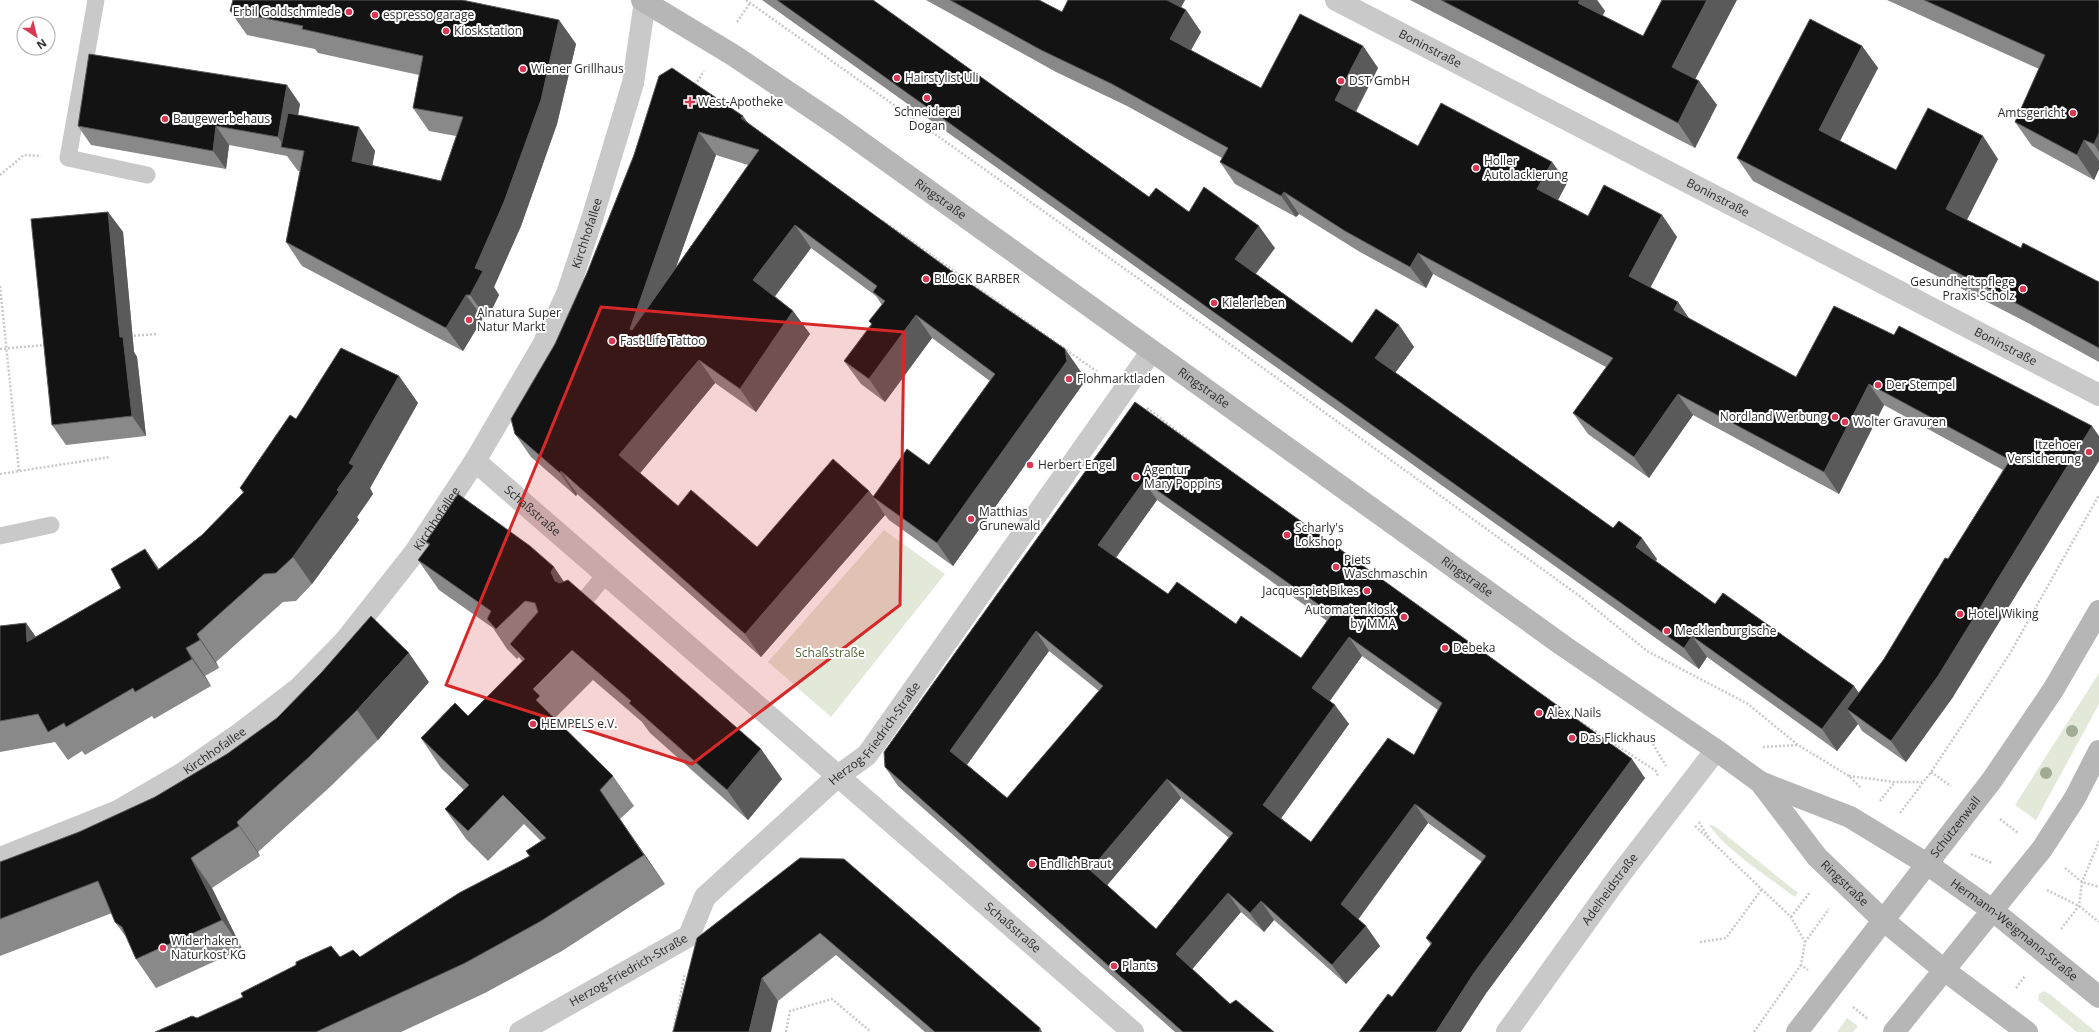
<svg xmlns="http://www.w3.org/2000/svg" width="2099" height="1032" viewBox="0 0 2099 1032" font-family="'Open Sans',sans-serif">
<style>
.green{fill:#e3e9d9}
.lines{fill:none;stroke-linecap:round;stroke-linejoin:round}
.path{stroke:#c9c9c9;stroke-width:2.5;stroke-dasharray:2 2;stroke-linecap:butt}
.service{stroke:#c9c9c9;stroke-width:17}
.minor{stroke:#c9c9c9;stroke-width:22}
.secondary{stroke:#b6b6b6;stroke-width:22}
.tree{fill:#a0aa94}
.wall{fill:#898989;fill-rule:evenodd}
.shaded-wall{fill:#5a5a5a}
.building{fill:#131313;stroke:#5a5a5a;fill-rule:evenodd}
.marked{fill:#d62828;fill-opacity:0.2;stroke:#d62828;stroke-width:3;stroke-linejoin:round}
.poi-dot{fill:#db3654;stroke:#fff;stroke-width:1.5}
.labels{text-anchor:middle;stroke-width:4;stroke-linejoin:round;paint-order:stroke}
.poi-label{font-size:12px;fill:#2c2c2c;stroke:#fff;text-anchor:start}
.street-label{font-size:12px;fill:#2c2c2c;stroke:#fff}
.park-label{font-size:12px;fill:#53643c;stroke:#fff}
</style>
<rect width="100%" height="100%" fill="#fff"/>
<!-- green -->
<path class="green" d="M884,530L945,574L831,717L768,662Z
M2099,673V704L2036,820L2015,805Z
M1709,824L1716,827L1798,893L1795,897C1774,881 1720,846 1709,824Z
M2044,991L2051,995L2096,1032H2077L2038,1000L2039,994Z
M1847,1018L1858,1026L1853,1032H1837Z"/>
<g class="lines">
<!-- path -->
<path class="path" d="M746,0L1163,296L1581,597L1647,651L1748,704L1798,745L1849,776L1861,788
M737,22L750,3
M695,85L704,71
M0,175L24,155L41,156
M883,221L1099,373
M0,286L19,471
M130,336L157,334
M0,349L45,345
M1147,408L1211,457
M0,474L110,457
M1578,720L1656,771L1658,776
M1653,744L1666,766
M1763,747L1798,745
M1931,772L1951,786
M1849,776L1895,782H1922
M1880,801L1895,782
M1900,813L1931,772L2009,655L2099,495
M2000,819L2018,833
M1699,822L1710,840L1791,917L1805,942L1801,965L1808,970
M1695,826L1710,840
M1971,854L1992,863
M2065,868L2082,882L2099,887
M2047,890L2079,906L2099,922
M1791,917L1810,892
M2061,929L2079,906L2082,882L2099,841
M1700,942L1726,938L1762,889
M1805,942L1829,909
M2016,988L2025,976
M1853,1007L1868,1019
M673,1032L685,973
M786,1032L790,1011L832,999L871,1032
M1754,1032L1801,965"/>
<!-- service -->
<path class="service" d="M96,0L68,158L147,175
M0,536L51,525
M582,603L606,574"/>
<!-- minor -->
<g class="minor">
<path id="s1" d="M1336,0L2099,395"/>
<path id="s2" d="M475,461L1133,1032"/>
<path id="s3" d="M0,858L118,811L183,773L242,732L299,688L344,642L415,552L475,461L543,345L567,294L592,219L633,83L645,1"/>
<path id="s4" d="M520,1032L689,936L705,897L838,776L867,755L1151,352"/>
<path id="s5" d="M1507,1032L1619,876L1716,750"/>
</g>
<!-- secondary -->
<g class="secondary">
<path id="s6" d="M642,0L733,55L837,125L1565,647L1716,750L1760,782L1817,857L1883,920L1944,970L2027,1032"/>
<path id="s7" d="M1760,782L1850,817L1927,864L1992,910L2099,997"/>
<path id="s8" d="M1797,1032L1992,780L2053,690L2099,611"/>
<path d="M1894,1032L2042,849L2075,798L2099,751"/>
</g>
</g>
<!-- trees -->
<g class="tree">
<circle cx="2072" cy="731" r="6"/>
<circle cx="2046" cy="773" r="6"/>
</g>
<!-- wall -->
<path class="wall" d="M762,0H873L1149,197L1189,212L1275,248L1256,274L1352,343L1399,325L1414,347L1395,373L1613,528L1657,559L1656,561L1715,604L1854,686L1859,693L1884,659L1948,559L2003,470L1884,405L1839,494L1693,415L1649,478L1588,434L1573,413L1606,367L1433,274L1426,288L1360,252L1299,214L1296,217L1235,184L1220,162L1222,158L1127,106L1056,72L926,0H1039L1062,12L1068,0H1185L1181,7L1186,10L1201,32L1191,50L1261,88L1363,46L1378,68L1356,112L1418,146L1552,162L1567,183L1558,200L1588,216L1662,215L1677,237L1650,287L1678,302L1689,319L1796,377L1894,335L2092,426L1953,697L1906,762L1862,731L1858,724L1837,751L1707,657L1699,669Z
M1410,0H1597L1605,11L1602,16L1643,36L1696,79L1699,81L1717,105L1695,148Z
M1887,0H2099V169L2094,180L2032,146L2015,122L2039,69Z
M230,11L559,20L576,44L557,124L521,226L494,287L499,295L487,319L483,318L463,351L302,266L286,242L300,171H298L287,156L229,145L226,169L91,145L78,126L300,104L298,115L359,127L375,151L372,165L441,181L456,136L429,131L413,108L419,75L318,53L315,49L247,35Z
M1862,46L1878,68L1840,141L1896,170L1998,159L1967,220L2021,248L2099,282V362L2028,323L1753,181L1737,158Z
M659,76L748,123L950,270L1065,349L1081,372L1083,384L953,566L889,520L885,515L761,657L577,494L576,496L531,457L515,434L555,344L587,273L634,155ZM716,155L748,165L675,269ZM811,248L876,296L882,305L869,321L871,324L844,361L861,384L885,402L932,338L990,381L929,465L873,496L869,491L757,547L678,506L640,473L715,383L756,412L810,334L793,311L775,296Z
M108,212L123,232L134,352L137,357L146,436L66,445L52,425Z
M399,376L418,403L370,488L373,494L357,517L359,520L312,584L296,601L283,602L216,662L219,668L205,676L211,686L154,719L152,716L85,755L82,751L68,760L55,742L0,752V626L26,623L36,637L159,569L202,535L243,493L240,488L296,419Z
M1135,402L1645,778L1487,992L1392,997L1431,945L1426,938L1482,862L1428,823L1358,919L1366,926L1380,946L1346,984L1274,920L1264,932L1241,912L1192,969L1230,1004L1274,1032H1175L898,786L885,767ZM1157,500L1327,621L1301,658L1168,594L1116,558ZM1049,651L1099,691L1007,798L967,765ZM1362,656L1438,710L1414,755L1311,842L1281,818L1349,724L1330,701ZM1181,798L1229,838L1156,929L1107,885Z
M426,542L554,567L564,582L761,749L782,779L748,820L650,733L642,722L593,680L555,718L559,723L613,776L634,806L620,819L665,884L562,951L485,993L401,1032H155L197,1018L340,957H360L529,856L526,851L541,841L524,824L488,861L466,839L445,809L464,790L441,768L421,738L468,716L522,661L519,657L517,659L507,649L493,628L439,590L418,560L429,546Z
M429,682L378,740L330,787L258,852L260,856L212,888L242,949L156,988L136,959L126,937L115,922L112,913L0,956V862L79,832L155,797L227,754Z
M800,858L1042,1032H925L836,955L778,1001L673,1032Z"/>
<!-- shaded-wall -->
<path class="shaded-wall" d="M1163,0H1185L1175,18Z
M1580,0H1597L1605,11L1596,28L1578,3Z
M1707,0H1737L1689,91L1672,67Z
M1186,10L1201,32L1185,61L1170,39Z
M559,20L576,44L557,124L521,226L494,287L499,295L487,319L470,295L475,268Z
M1363,46L1378,68L1350,122L1335,100Z
M1862,46L1878,68L1834,152L1819,130Z
M1699,81L1717,105L1695,148L1678,123Z
M287,85L300,104L292,149L285,148L278,137Z
M743,116L759,139L741,118Z
M216,126L229,145L226,169L213,151Z
M359,127L375,151L369,185L352,161Z
M699,132L716,155L646,352L630,329Z
M2099,133V152L2094,144Z
M1983,136L1998,159L1961,231L1946,209Z
M2084,140L2099,161V169L2094,180L2077,155Z
M1552,162L1567,183L1552,211L1537,189Z
M1284,192L1299,214L1296,217L1281,196Z
M108,212L123,232L134,352L137,357L146,436L132,416L120,337Z
M1662,215L1677,237L1645,298L1629,276Z
M795,225L811,248L770,303L753,280Z
M1259,226L1275,248L1250,281L1235,259Z
M1418,253L1433,274L1426,288L1410,267Z
M466,295L483,318L463,351L446,328Z
M1678,302L1693,324L1674,310Z
M793,311L810,334L756,412L740,389Z
M916,315L932,338L885,402L869,379Z
M1399,325L1414,347L1390,380L1375,358Z
M1065,349L1081,372L1083,384L953,566L937,543Z
M699,360L715,383L636,478L619,455Z
M399,376L418,403L370,488L373,494L357,517L359,520L312,584L293,557L337,490L349,463Z
M1869,384L1884,405L1839,494L1824,472Z
M1678,394L1693,415L1649,478L1634,457Z
M2092,426L2099,436V461L1953,697L1906,762L1891,741Z
M561,471L577,494L576,496L560,473Z
M1144,481L1157,500L1111,564L1098,545Z
M869,491L875,499L873,497L885,515L761,657L745,634Z
M1642,538L1657,559L1651,568L1636,547Z
M145,549L164,576L158,570Z
M554,567L574,597L555,581L551,572Z
M26,623L45,650L27,642Z
M1036,631L1049,651L963,770L950,751Z
M197,634L216,662L219,668L200,640Z
M1692,636L1707,657L1699,669L1684,648Z
M1349,637L1362,656L1325,707L1312,688Z
M186,648L205,676L211,686L192,659Z
M409,653L429,682L378,740L357,710Z
M1854,686L1869,708L1847,709L1858,724L1837,751L1822,729Z
M1335,705L1349,724L1277,824L1263,805Z
M761,749L782,779L748,820L727,790Z
M1632,759L1645,778L1487,992L1461,1032H1436L1474,973Z
M1167,779L1181,798L1104,889L1090,870Z
M600,790L620,819L665,884L644,855Z
M1415,804L1428,823L1355,924L1341,904Z
M237,822L258,852L260,856L239,826Z
M191,858L212,888L242,949L222,920Z
M1228,893L1241,912L1189,973L1176,954Z
M1261,901L1274,920L1264,932L1250,913Z
M1366,926L1380,946L1346,984L1332,965Z
M762,978L778,1001L771,1032H749Z
M1040,1028L1042,1032H1039Z"/>
<!-- building -->
<path class="building" d="M233,0H462L559,20L541,100L504,202L475,268L483,271L470,295H466L446,328L286,242L304,151L281,147L288,113L359,127L352,161L441,181L463,117L413,108L423,56L302,29L303,26L230,11Z
M777,0H873L1149,197L1156,188L1189,212L1204,187L1259,226L1235,259L1352,343L1376,309L1399,325L1375,358L1613,528L1619,521L1642,538L1636,547L1715,604L1723,593L1854,686L1822,729L1692,636L1684,648Z
M950,0H1039L1062,12L1068,0H1167L1186,10L1170,39L1261,88L1300,14L1363,46L1335,100L1418,146L1441,103L1552,162L1537,189L1588,216L1604,185L1662,215L1629,276L1678,302L1674,310L1796,377L1834,306L1894,335L1899,326L2092,426L1938,676L1891,741L1847,709L1884,659L1945,558L1948,559L2010,460L1869,384L1824,472L1678,394L1634,457L1573,413L1613,358L1418,253L1410,267L1345,231L1284,192L1281,196L1220,162L1228,148L1112,84L1041,50Z
M1441,0H1580L1578,3L1643,36L1662,0H1707L1672,67L1699,81L1678,123Z
M1924,0H2099V133L2094,144L2084,140L2077,155L2015,122L2045,55Z
M1810,19L1862,46L1819,130L1896,170L1928,108L1983,136L1946,209L2021,248L2023,243L2099,282V348L2012,301L1737,158Z
M89,54L287,85L278,137L216,126L213,151L78,126Z
M672,68L743,116L741,118L950,270L1065,349L1067,361L937,543L873,497L907,449L929,465L995,374L916,315L869,379L844,361L872,324L869,321L885,301L873,292L877,286L795,225L753,280L793,311L740,389L699,360L619,455L678,506L691,490L757,547L833,459L869,491L745,634L561,471L560,473L515,434L511,419L555,344L587,273L634,155L659,76ZM699,132L759,150L632,330L630,329Z
M108,212L120,337H123L132,416L52,425L31,219Z
M341,348L399,376L349,463L354,466L337,490L339,492L293,557L276,573L264,574L197,634L200,640L186,648L192,659L135,692L133,688L66,727L64,723L48,732L38,714L0,721V626L26,623L27,642L121,588L111,569L145,549L158,570L202,535L244,492L240,488L290,415L296,419Z
M1135,402L1632,759L1474,973L1436,1032H1359L1388,994L1392,997L1432,943L1426,938L1486,856L1415,804L1341,904L1366,926L1332,965L1261,901L1250,913L1228,893L1176,954L1230,1004L1236,1000L1274,1032H1183L885,767L884,752ZM1144,481L1332,614L1301,658L1241,616L1236,624L1177,582L1168,594L1098,545ZM1036,631L1103,686L1007,798L950,751ZM1349,637L1442,703L1414,755L1388,738L1311,842L1263,805L1335,705L1312,688ZM1167,779L1233,833L1156,929L1090,870Z
M458,494L530,546L554,567L551,572L555,581L560,583L568,580L761,749L727,790L629,703L631,701L572,650L533,689L540,696L536,700L613,776L600,790L644,855L541,921L465,963L316,1032H155L192,1016L197,1018L243,997L241,993L296,965V962L331,946L340,957L353,950L360,957L459,893L530,856L526,851L546,838L503,795L468,831L445,809L469,785L421,738L455,703L468,716L525,659L510,644L538,612L535,603L525,601L496,629L487,619L491,611L418,560L430,544L426,542Z
M371,616L409,653L357,710L309,757L237,822L239,826L191,858L222,920L136,959L122,927L115,922L98,881L0,919V862L79,832L155,797L227,754L277,718L321,673Z
M800,858L844,859L1040,1028L1039,1032H935L820,933L762,978L749,1032H673L697,938Z"/>
<!-- marked area -->
<path class="marked" d="M601,307L904,332L900,605L692,764L446,685Z"/>
<!-- markers -->
<g class="poi-dot">
<circle cx="349" cy="12" r="4"/>
<circle cx="375" cy="15" r="4"/>
<circle cx="446" cy="31" r="4"/>
<circle cx="523" cy="69" r="4"/>
<circle cx="897" cy="78" r="4"/>
<circle cx="1341" cy="81" r="4"/>
<circle cx="927" cy="98" r="4"/>
<path d="M688 96h4v4h4v4h-4v4h-4v-4h-4v-4h4z"/>
<circle cx="2073" cy="113" r="4"/>
<circle cx="165" cy="119" r="4"/>
<circle cx="1476" cy="168" r="4"/>
<circle cx="926" cy="279" r="4"/>
<circle cx="2023" cy="289" r="4"/>
<circle cx="1214" cy="303" r="4"/>
<circle cx="469" cy="320" r="4"/>
<circle cx="612" cy="341" r="4"/>
<circle cx="1069" cy="379" r="4"/>
<circle cx="1878" cy="385" r="4"/>
<circle cx="1835" cy="417" r="4"/>
<circle cx="1845" cy="422" r="4"/>
<circle cx="2089" cy="452" r="4"/>
<circle cx="1030" cy="465" r="4"/>
<circle cx="1136" cy="477" r="4"/>
<circle cx="971" cy="519" r="4"/>
<circle cx="1287" cy="535" r="4"/>
<circle cx="1336" cy="567" r="4"/>
<circle cx="1367" cy="591" r="4"/>
<circle cx="1960" cy="614" r="4"/>
<circle cx="1404" cy="617" r="4"/>
<circle cx="1667" cy="631" r="4"/>
<circle cx="1445" cy="648" r="4"/>
<circle cx="1539" cy="713" r="4"/>
<circle cx="533" cy="724" r="4"/>
<circle cx="1572" cy="738" r="4"/>
<circle cx="1032" cy="864" r="4"/>
<circle cx="163" cy="948" r="4"/>
<circle cx="1114" cy="966" r="4"/>
</g>
<g class="labels">
<!-- poi labels -->
<g class="poi-label">
<text x="341" y="16" text-anchor="end">Erbil Goldschmiede</text>
<text x="383" y="19">espresso garage</text>
<text x="454" y="35">Kioskstation</text>
<text x="531" y="73">Wiener Grillhaus</text>
<text x="905" y="82">Hairstylist Uli</text>
<text x="1349" y="85">DST GmbH</text>
<text x="698" y="106">West-Apotheke</text>
<text x="927" y="116" text-anchor="middle">Schneiderei<tspan x="927" dy="14">Dogan</tspan></text>
<text x="2065" y="117" text-anchor="end">Amtsgericht</text>
<text x="173" y="123">Baugewerbehaus</text>
<text x="1484" y="165">Holler<tspan x="1484" dy="14">Autolackierung</tspan></text>
<text x="934" y="283">BLOCK BARBER</text>
<text x="2015" y="286" text-anchor="end">Gesundheitspflege<tspan x="2015" dy="14">Praxis Scholz</tspan></text>
<text x="1222" y="307">Kielerleben</text>
<text x="477" y="317">Alnatura Super<tspan x="477" dy="14">Natur Markt</tspan></text>
<text x="620" y="345">Fast Life Tattoo</text>
<text x="1077" y="383">Flohmarktladen</text>
<text x="1886" y="389">Der Stempel</text>
<text x="1827" y="421" text-anchor="end">Nordland Werbung</text>
<text x="1853" y="426">Wolter Gravuren</text>
<text x="2081" y="449" text-anchor="end">Itzehoer<tspan x="2081" dy="14">Versicherung</tspan></text>
<text x="1038" y="469">Herbert Engel</text>
<text x="1144" y="474">Agentur<tspan x="1144" dy="14">Mary Poppins</tspan></text>
<text x="979" y="516">Matthias<tspan x="979" dy="14">Grunewald</tspan></text>
<text x="1295" y="532">Scharly's<tspan x="1295" dy="14">Lokshop</tspan></text>
<text x="1344" y="564">Piets<tspan x="1344" dy="14">Waschmaschin</tspan></text>
<text x="1359" y="595" text-anchor="end">Jacquespiet Bikes</text>
<text x="1396" y="614" text-anchor="end">Automatenkiosk<tspan x="1396" dy="14">by MMA</tspan></text>
<text x="1968" y="618">Hotel Wiking</text>
<text x="1675" y="635">Mecklenburgische</text>
<text x="1453" y="652">Debeka</text>
<text x="1547" y="717">Alex Nails</text>
<text x="541" y="728">HEMPELS e.V.</text>
<text x="1580" y="742">Das Flickhaus</text>
<text x="1040" y="868">EndlichBraut</text>
<text x="171" y="945">Widerhaken<tspan x="171" dy="14">Naturkost KG</tspan></text>
<text x="1122" y="970">Plants</text>
</g>
<!-- street labels -->
<g class="street-label">
<text dy="4" stroke="none"><textPath href="#s1" startOffset="106">Boninstraße</textPath></text>
<text dy="4" stroke="none"><textPath href="#s1" startOffset="430">Boninstraße</textPath></text>
<text dy="4" stroke="none"><textPath href="#s6" startOffset="359">Ringstraße</textPath></text>
<text dy="4" stroke="none"><textPath href="#s3" startOffset="889">Kirchhofallee</textPath></text>
<text dy="4" stroke="none"><textPath href="#s1" startOffset="754">Boninstraße</textPath></text>
<text dy="4" stroke="none"><textPath href="#s6" startOffset="683">Ringstraße</textPath></text>
<text dy="4" stroke="none"><textPath href="#s2" startOffset="76">Schaßstraße</textPath></text>
<text dy="4" stroke="none"><textPath href="#s3" startOffset="565">Kirchhofallee</textPath></text>
<text dy="4" stroke="none"><textPath href="#s6" startOffset="1007">Ringstraße</textPath></text>
<text dy="4" stroke="none"><textPath href="#s4" startOffset="473">Herzog-Friedrich-Straße</textPath></text>
<text dy="4" stroke="none"><textPath href="#s3" startOffset="241">Kirchhofallee</textPath></text>
<text dy="4" stroke="none"><textPath href="#s8" startOffset="259">Schützenwall</textPath></text>
<text dy="4" stroke="none"><textPath href="#s6" startOffset="1497">Ringstraße</textPath></text>
<text dy="4" stroke="none"><textPath href="#s5" startOffset="176">Adelheidstraße</textPath></text>
<text dy="4" stroke="none"><textPath href="#s2" startOffset="712">Schaßstraße</textPath></text>
<text dy="4" stroke="none"><textPath href="#s7" startOffset="296">Hermann-Weigmann-Straße</textPath></text>
<text dy="4" stroke="none"><textPath href="#s4" startOffset="125">Herzog-Friedrich-Straße</textPath></text>
</g>
<!-- park labels -->
<g class="park-label">
<text x="830" y="657">Schaßstraße</text>
</g>
</g>
<!-- north arrow -->
<g transform="translate(36 36) rotate(145)"><circle r="19" fill="#ffffff" stroke="#ababab"/>
<path d="M0-3L7 15L0 10L-7 15Z" fill="#db3654"/>
<text y="-6" font-size="11" font-weight="bold" text-anchor="middle" fill="#2c2c2c">N</text>
</g>
</svg>
